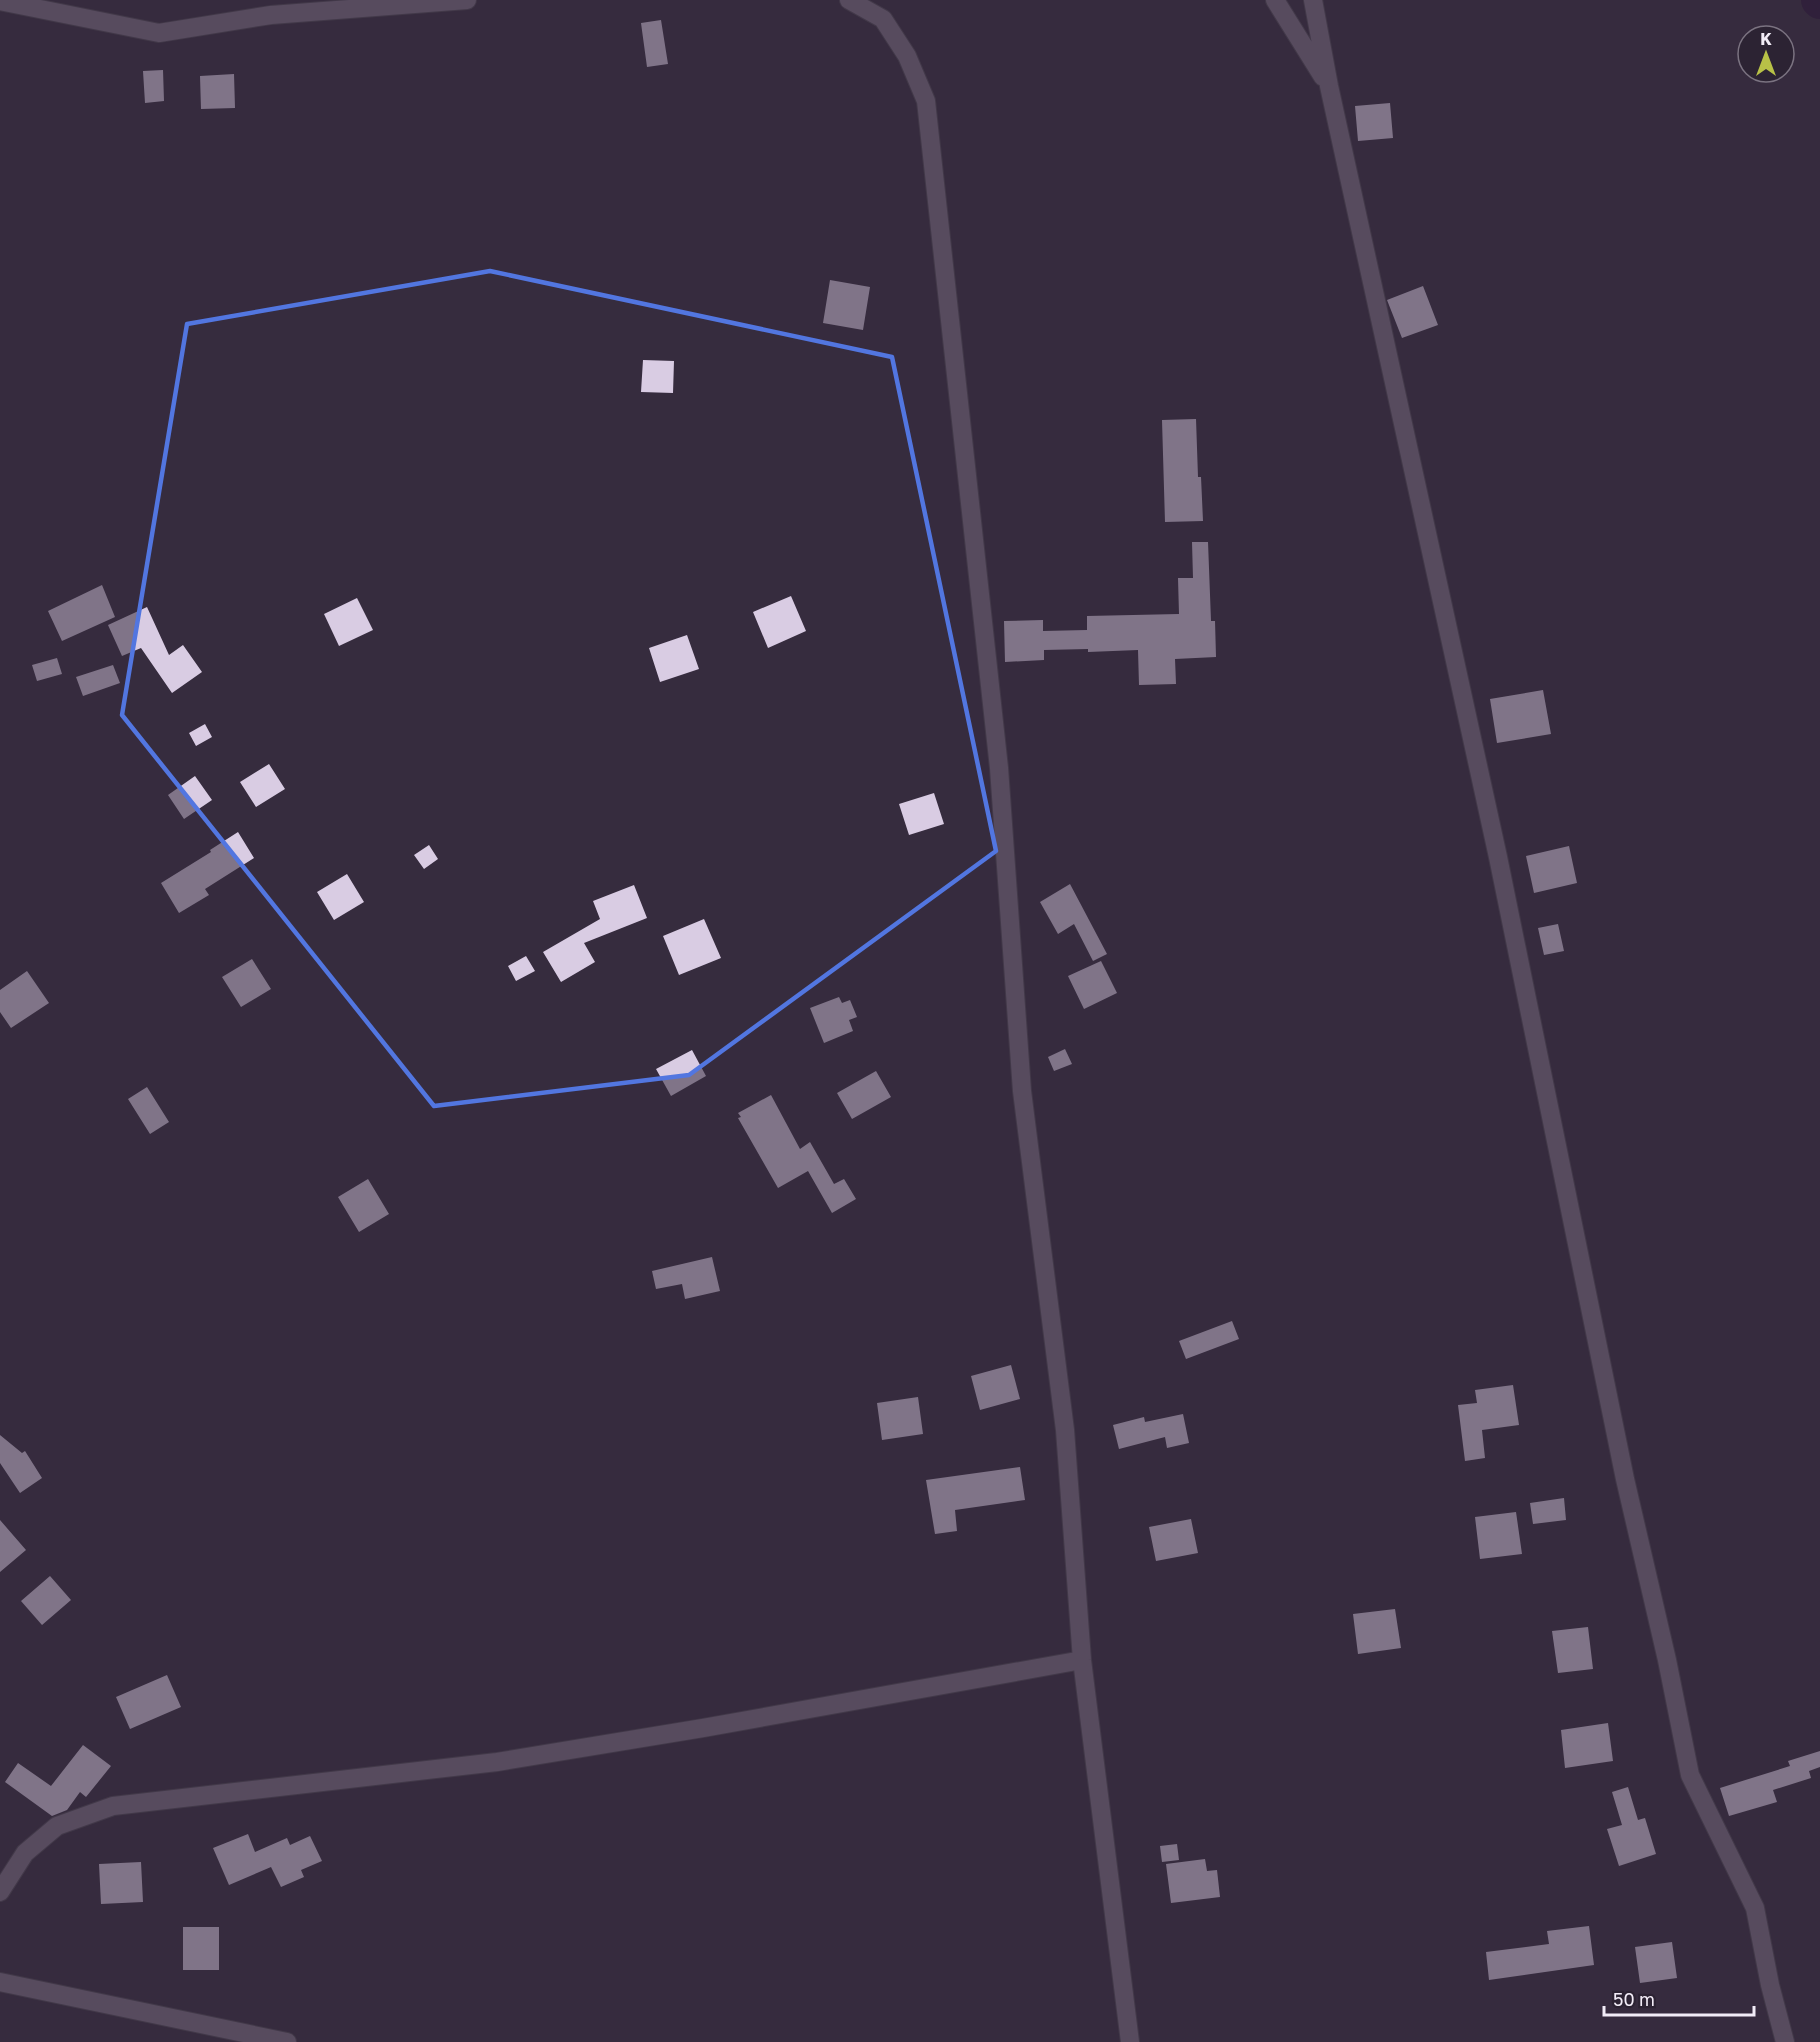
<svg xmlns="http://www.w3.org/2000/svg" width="1820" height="2042" viewBox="0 0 1820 2042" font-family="'Golos Text',sans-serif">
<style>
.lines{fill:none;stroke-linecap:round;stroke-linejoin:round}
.river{stroke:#291238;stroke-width:36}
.building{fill:#d9cce3}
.street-casing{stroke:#514957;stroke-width:20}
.street{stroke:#7e7286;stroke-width:18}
.marked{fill:none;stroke:#5276e0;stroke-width:4.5;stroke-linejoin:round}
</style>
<rect width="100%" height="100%" fill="#362c3e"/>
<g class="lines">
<!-- river -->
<path class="river" d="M1819,0L1820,1"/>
</g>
<!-- building -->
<path class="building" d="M661,20L668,64L647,67L641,23Z
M163,70L164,101L145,103L143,71Z
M234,74L235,108L201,109L200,76Z
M1390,103L1393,138L1358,141L1355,106Z
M830,280L870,287L863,330L823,323Z
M1423,286L1438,325L1402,338L1387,300Z
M643,360L674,361L673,393L641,392Z
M1196,419L1198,477H1201L1203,521L1165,522L1162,420Z
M1192,542H1208L1211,621H1215L1216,657L1175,659L1176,684L1139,685L1138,650L1088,652V649L1044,650V660L1005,662L1004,621L1043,620V631L1087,630V616L1179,614L1178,578H1193Z
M102,585L115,617L62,641L48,611Z
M791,596L806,631L768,648L753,612Z
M357,598L373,630L339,646L324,614Z
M147,607L169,655L183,645L202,672L172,693L141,648L122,656L108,625Z
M687,635L699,669L660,682L649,648Z
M57,658L62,674L37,681L32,665Z
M113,665L120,683L83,696L76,677Z
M1543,690L1551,734L1497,743L1490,699Z
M205,724L212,737L196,746L189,733Z
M269,764L285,789L256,807L240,782Z
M195,776L212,800L184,819L168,795Z
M934,793L944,824L909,835L899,804Z
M238,832L254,858L205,889L209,895L179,913L161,883L211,852L210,850Z
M429,845L438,859L424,869L414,855Z
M1569,846L1577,883L1534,893L1526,856Z
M347,874L364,902L334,920L317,892Z
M1070,884L1107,954L1093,961L1074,924L1058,934L1040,902Z
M634,885L647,918L584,943L595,962L561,982L543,952L600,919L593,901Z
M704,919L721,958L679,975L663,936Z
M1558,924L1564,951L1544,955L1538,928Z
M526,956L535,971L516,981L508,966Z
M252,959L271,989L241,1007L222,977Z
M1101,961L1117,993L1084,1009L1068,976Z
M27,971L49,1003L11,1028L0,1012V990Z
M839,997L842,1003L850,1000L857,1017L849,1020L853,1031L824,1043L810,1008Z
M1065,1049L1072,1064L1054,1071L1048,1057Z
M692,1050L706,1076L671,1096L656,1069Z
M876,1071L891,1097L852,1119L837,1093Z
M147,1087L169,1122L150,1134L128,1099Z
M771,1095L800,1149L810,1142L834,1184L844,1179L856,1199L832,1213L808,1171L778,1188L738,1118L741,1117L738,1113Z
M368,1179L389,1214L359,1232L338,1197Z
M712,1257L720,1291L685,1299L682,1284L656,1289L652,1271Z
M1232,1321L1239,1339L1186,1359L1179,1341Z
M1011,1365L1020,1399L980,1410L971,1376Z
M1513,1385L1519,1425L1482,1430L1485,1458L1465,1461L1458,1405L1477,1403L1475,1390Z
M918,1397L923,1434L882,1440L877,1403Z
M1183,1414L1189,1443L1167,1448L1165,1437L1119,1449L1113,1425L1144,1417L1145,1422Z
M0,1435L22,1453L25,1451L42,1478L20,1493L0,1463Z
M1020,1467L1025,1500L955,1510L957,1531L935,1534L926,1480Z
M1564,1498L1566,1520L1533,1524L1530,1503Z
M1516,1512L1522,1554L1480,1559L1475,1517Z
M1191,1519L1198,1553L1156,1561L1149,1527Z
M0,1520L26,1550L0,1572Z
M50,1576L71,1600L42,1625L21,1601Z
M1395,1609L1401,1648L1358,1654L1353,1614Z
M1588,1627L1593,1669L1558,1673L1552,1631Z
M167,1675L181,1707L130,1729L116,1697Z
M1608,1723L1613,1761L1565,1768L1561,1730Z
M83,1745L111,1766L86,1797L80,1792L67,1810L52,1816L5,1782L18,1763L51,1786Z
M1820,1751V1767L1809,1771L1811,1778L1773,1790L1777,1802L1729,1816L1720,1788L1790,1766L1788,1761Z
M1628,1787L1638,1820L1645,1818L1656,1854L1619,1866L1607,1829L1622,1825L1612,1792Z
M248,1834L255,1852L287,1838L290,1845L310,1836L322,1861L301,1870L304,1877L281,1887L271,1867L229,1885L213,1848Z
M1177,1844L1179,1860L1162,1862L1160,1846Z
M1205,1859L1207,1871L1217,1870L1220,1897L1171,1903L1166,1864Z
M141,1862L143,1902L101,1904L99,1864Z
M1589,1926L1594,1965L1489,1980L1486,1952L1549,1944L1547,1931Z
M183,1927H219V1970H183Z
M1672,1942L1677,1978L1640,1983L1635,1947Z"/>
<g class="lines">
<!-- street casing -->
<g class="street-casing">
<path id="street" d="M849,0L883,19L907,56L926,101L999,768L1022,1091L1065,1430L1082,1660L1130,2042
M1275,0L1323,77
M1313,0L1329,86L1498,857L1625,1479L1667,1660L1690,1775L1755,1908L1770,1985L1785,2042
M0,1L159,33L271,15L467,0
M0,1892L25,1853L57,1826L113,1806L497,1762L703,1728L1082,1660
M0,1982L287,2042"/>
</g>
<!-- street -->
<use href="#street" class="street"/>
</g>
<!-- marked area -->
<path d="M0 0H1820V2042H0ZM490,271L892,357L996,851L689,1075L434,1106L122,715L187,324Z" fill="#362c3e" fill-opacity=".55" fill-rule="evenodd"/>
<path class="marked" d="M490,271L892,357L996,851L689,1075L434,1106L122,715L187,324Z"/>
<!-- north arrow -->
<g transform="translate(1766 54)"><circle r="28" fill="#2c2333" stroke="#7b7381" stroke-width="1.5"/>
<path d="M0-4.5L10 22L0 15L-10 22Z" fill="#b8c147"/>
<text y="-9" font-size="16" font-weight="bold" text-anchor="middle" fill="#f2ecf7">K</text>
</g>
<!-- scale -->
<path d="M1604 2006v9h150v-9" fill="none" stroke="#f2ecf7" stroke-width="3"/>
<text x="1613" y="2006" font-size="18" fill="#f2ecf7" stroke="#2c2333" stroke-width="4.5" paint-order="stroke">50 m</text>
</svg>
